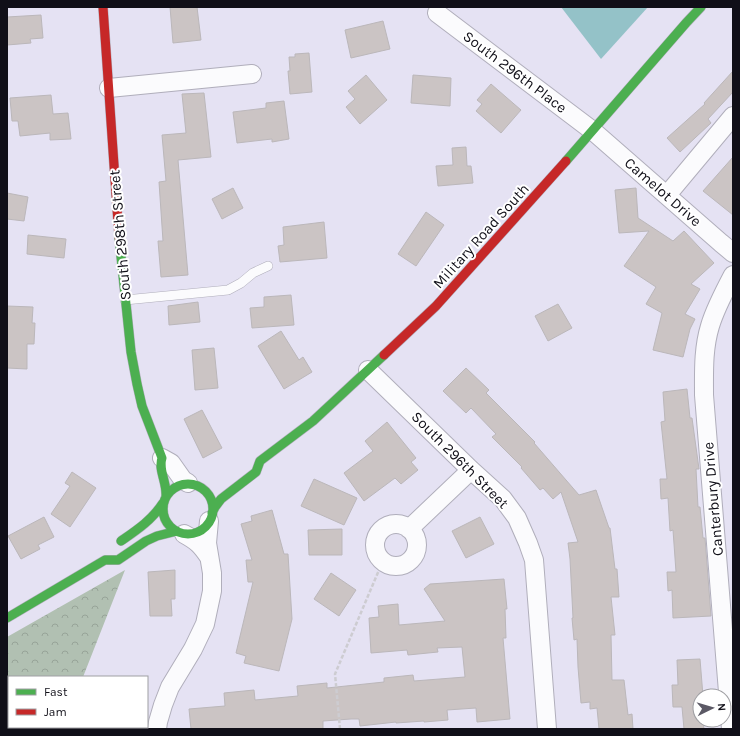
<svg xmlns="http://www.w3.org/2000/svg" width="740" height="736" viewBox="0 0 740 736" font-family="Karla,sans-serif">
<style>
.forest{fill:url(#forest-crowns)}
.water{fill:#94c2c8}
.building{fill:#cbc4c4;stroke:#bbb7ba}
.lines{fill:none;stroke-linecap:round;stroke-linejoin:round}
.lane-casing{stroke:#b0aebb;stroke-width:10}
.street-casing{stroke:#b0aebb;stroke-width:20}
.fast-casing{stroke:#b0aebb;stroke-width:10}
.jam-casing{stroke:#b0aebb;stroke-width:10}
.path{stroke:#cdccd1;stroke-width:2.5;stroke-dasharray:4 2;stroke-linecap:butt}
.lane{stroke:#fbfbfd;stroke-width:9}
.street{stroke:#fbfbfd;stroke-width:18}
.fast{stroke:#4caf50;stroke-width:9}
.jam{stroke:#c62828;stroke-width:9}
.labels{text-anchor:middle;stroke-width:4;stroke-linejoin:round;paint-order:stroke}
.street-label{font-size:15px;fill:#100f18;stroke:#fff}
</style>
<defs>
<pattern id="forest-crowns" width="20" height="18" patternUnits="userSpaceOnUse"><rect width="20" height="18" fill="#b1c0b2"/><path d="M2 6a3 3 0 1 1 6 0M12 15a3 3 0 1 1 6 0" fill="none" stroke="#97a498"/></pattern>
</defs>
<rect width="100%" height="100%" fill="#e5e2f3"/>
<!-- forest -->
<path class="forest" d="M125,570L83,677H9V727H64L63,729H7V637Z"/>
<!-- water -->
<path class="water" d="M561,7H648L601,59Z"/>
<!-- building -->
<path class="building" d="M170,7H197L201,40L173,43Z
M41,15L43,38L30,39L31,43L7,45V17Z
M383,21L390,49L351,58L345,30Z
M309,53L312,92L290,94L288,71H290L289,57H295V54Z
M733,71V92L708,119L711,123L680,152L667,138L705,104L704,103Z
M366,75L387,100L360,124L346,107L355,99L348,91Z
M413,75L451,78L450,106L411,103Z
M491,84L521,110L501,133L476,111L482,104L477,100Z
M204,93L211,157L178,160L188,275L161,277L158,241H163L159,182L166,181L162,135L186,133L182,94Z
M51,95L53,114L68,113L71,139L50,140V133L20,136L18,121H12L10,98Z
M284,101L289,139L272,142V139L237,143L233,112L266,108V103Z
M466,147L467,166H471L473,183L438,186L436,166L453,165L452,148Z
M733,157V215L703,191Z
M233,188L243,208L222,219L212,199Z
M636,188L638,218L673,241L684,231L714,263L691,284L700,289L685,314L695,319L690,329L683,357L653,350L662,313L646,304L656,287L624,266L649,231L619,233L615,190Z
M7,193L28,197L24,221L7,219Z
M426,212L444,225L416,266L398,254Z
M324,222L327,258L280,262L278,246L284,245L283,227Z
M28,235L66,239L64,258L27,254Z
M291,295L294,325L252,328L250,308L264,307V297Z
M198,302L200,322L169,325L168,306Z
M558,304L572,328L548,341L535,316Z
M7,306L33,307L32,323H35L34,344H27V369L7,368Z
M281,331L299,360L303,357L312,372L284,389L258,346Z
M214,348L218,388L195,390L192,350Z
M466,368L489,390L486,393L535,442L534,443L579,495L596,490L609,528H610L615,569H617L619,597H611L615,635H611L612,680H624L628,715L632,714L633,729H599L597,708L590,709V702L581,703L578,667L577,639L574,640L572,618H573L570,559L568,543L578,542L561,492L553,499L543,488L540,490L521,468L522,467L492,437L496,434L471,408L466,413L443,391Z
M687,389L690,418H692L699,469H696L698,507H700L703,538H705L711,616L673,618L672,590L668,591L667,572H676L673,530L670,531L668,498L661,499L660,479H667L661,422L665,421L663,392Z
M202,410L222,448L203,458L184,419Z
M387,422L416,458L411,462L418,470L401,484L395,478L364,501L344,473L373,451L365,441Z
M72,472L96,488L70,527L51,514L70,486L65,483Z
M314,479L357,498L344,525L301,506Z
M272,510L284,554H288L292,619L279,671L244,663L246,656L236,653L253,582H248L246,560H252L241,524L252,521L251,516Z
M44,517L54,537L38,545L40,549L21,559L8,536Z
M480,517L494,544L466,558L452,531Z
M342,529V555H309L308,530Z
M175,570V599H171L172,616H150L148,572Z
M331,573L356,590L339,616L314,599Z
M504,579L507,609H505L506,638H503L510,719L477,722L476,708L447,710L448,720L424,722V721L396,723V722L360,726L359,719H351L323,721V729H191L189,709L225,706L224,693L254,690L255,700L298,696L297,686L327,683V688L384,682V678L413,675L414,681L465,677L462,647L437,648L438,652L408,655L407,650L371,653L369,618L379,617L378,606L398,604L399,625L445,621L424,589L430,584Z
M700,659L703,696H700V720H703L704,729H684L682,707H673L672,685H678L677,660Z"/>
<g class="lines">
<!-- lane casing -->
<g class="lane-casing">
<path id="lane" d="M125,300L228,290L241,283L253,273L268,266"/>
</g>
<!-- street casing -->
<g class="street-casing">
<path id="street" d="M437,13L593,131L721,243L733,253
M109,88L252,74
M667,195L733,116
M368,370L471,470L503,499L517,518L528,543L534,560L547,729
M162,458L171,463L183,480L188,483
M375 545a21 21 0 1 1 42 0a21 21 0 1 1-42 0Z
M409,529L471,470
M184,534C197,541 201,545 209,557
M157,729L158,722L163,705L170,687L193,649L205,624L212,591V573L207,543L209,521
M731,729L704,395C704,372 703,349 710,326C715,309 724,292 733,275"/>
</g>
<!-- fast casing -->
<g class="fast-casing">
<path id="fast" d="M566,161L686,23L701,7
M119,237L131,352L137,384L142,406L162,458C158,470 167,482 166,496
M163 509a25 25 0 1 1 50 0a25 25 0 1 1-50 0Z
M212,513L215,507L221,499L256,472L260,461L313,421L384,355
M121,541C137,530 152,520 163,503
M7,618L105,560H118L146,541L157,536L177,531"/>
</g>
<!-- jam casing -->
<g class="jam-casing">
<path id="jam" d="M103,7L119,237
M384,355L436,306L566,161"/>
</g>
<!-- path -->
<path class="path" d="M340,729L335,674L379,570"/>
<!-- lane -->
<use href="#lane" class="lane"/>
<!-- street -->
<use href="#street" class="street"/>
<!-- fast -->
<use href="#fast" class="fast"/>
<!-- jam -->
<use href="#jam" class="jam"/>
</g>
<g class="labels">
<!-- street labels -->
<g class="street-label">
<text transform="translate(515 72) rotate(37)" y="5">South 296th Place</text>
<text transform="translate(663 192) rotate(41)" y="5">Camelot Drive</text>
<text transform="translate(120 235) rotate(-95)" y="5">South 298th Street</text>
<text transform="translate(481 236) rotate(-48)" y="5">Military Road South</text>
<text transform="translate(460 460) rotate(45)" y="5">South 296th Street</text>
<text transform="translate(713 499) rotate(-95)" y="5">Canterbury Drive</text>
</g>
</g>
<!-- border -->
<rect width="740" height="736" fill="none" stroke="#100f18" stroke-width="16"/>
<!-- legend -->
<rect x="8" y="676" width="140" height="52" fill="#ffffff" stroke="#9f9fa3"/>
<rect x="16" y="689" width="20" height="6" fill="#4caf50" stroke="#9f9fa3"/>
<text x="44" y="696" font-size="12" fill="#100f18">Fast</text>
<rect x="16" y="709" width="20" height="6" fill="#c62828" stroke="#9f9fa3"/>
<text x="44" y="716" font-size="12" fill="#100f18">Jam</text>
<!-- north arrow -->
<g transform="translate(712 708) rotate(85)"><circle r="19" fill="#ffffff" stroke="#9f9fa3"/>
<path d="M0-3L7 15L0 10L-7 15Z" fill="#5b5965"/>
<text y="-6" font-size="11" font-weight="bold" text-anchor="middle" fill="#100f18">N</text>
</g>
</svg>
